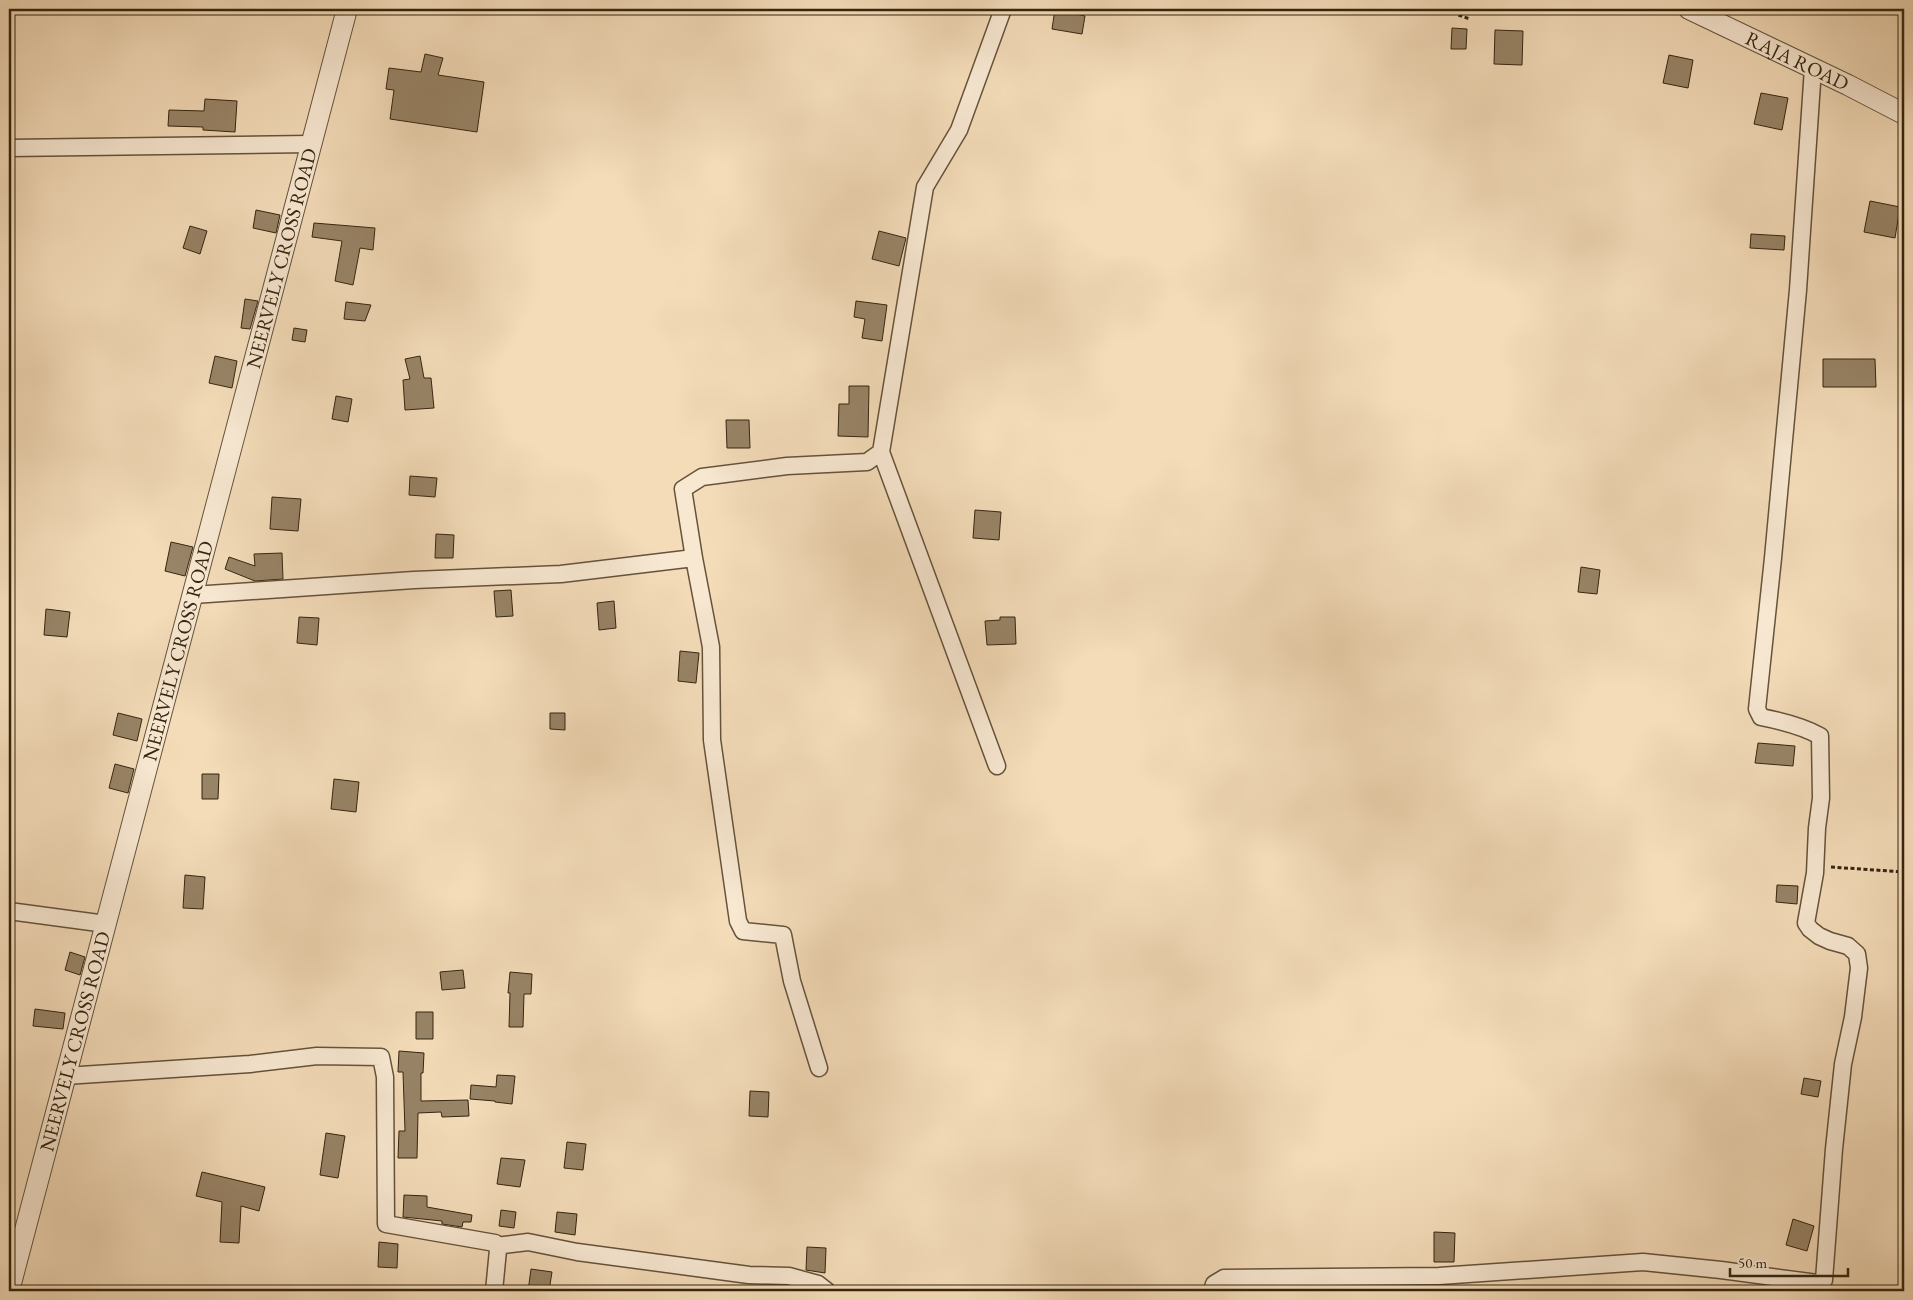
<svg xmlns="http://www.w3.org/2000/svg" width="1913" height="1300" viewBox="0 0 1913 1300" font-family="'EB Garamond',serif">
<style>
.building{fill:#988467;stroke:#35250f}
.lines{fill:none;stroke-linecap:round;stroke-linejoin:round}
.minor-casing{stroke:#65533a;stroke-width:19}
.tertiary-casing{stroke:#65533a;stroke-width:22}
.path{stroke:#35250f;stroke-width:3;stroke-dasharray:4 2.5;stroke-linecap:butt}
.minor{stroke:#f8e8d2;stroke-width:16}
.tertiary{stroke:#f8e8d2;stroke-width:20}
.labels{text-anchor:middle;stroke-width:4;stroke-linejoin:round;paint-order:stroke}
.street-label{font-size:20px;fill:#35250f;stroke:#f8e8d2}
</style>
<rect width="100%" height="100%" fill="#f4dcb9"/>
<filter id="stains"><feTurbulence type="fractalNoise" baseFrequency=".004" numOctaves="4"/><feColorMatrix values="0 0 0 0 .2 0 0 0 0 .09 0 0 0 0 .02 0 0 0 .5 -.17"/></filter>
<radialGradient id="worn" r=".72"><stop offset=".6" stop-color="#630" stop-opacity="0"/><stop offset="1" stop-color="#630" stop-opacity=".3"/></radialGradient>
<!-- building -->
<path class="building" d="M1055,9L1085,16L1082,34L1052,29Z
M1452,28L1467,29L1466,49H1451Z
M1495,30L1523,31L1522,65L1494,64Z
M425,54L443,58L438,75L484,82L477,132L390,119L394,90L386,89L389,68L421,72Z
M1669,55L1693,60L1688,88L1663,83Z
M1761,93L1788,98L1782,130L1754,124Z
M205,99L237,101L235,132L203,130V127L168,126L169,110L204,111Z
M1870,201L1900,207L1895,238L1864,232Z
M256,210L280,215L276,233L253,228Z
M314,223L375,228L373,250L360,248L353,285L335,281L342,241L312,237Z
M190,226L207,231L200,254L183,248Z
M879,231L906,238L899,266L872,259Z
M1751,234L1785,236L1784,250L1750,248Z
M245,299L258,301L250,329L241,328Z
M856,301L887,305L882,341L862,338L865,319L854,317Z
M346,302L371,305L365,321L344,319Z
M294,328L307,330L305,342L292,340Z
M215,356L237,361L232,388L209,383Z
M420,356L424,378H431L434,408L405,410L403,380L410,379L405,359Z
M1823,359H1875L1876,387H1823Z
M849,386H869L868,437L838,436L839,404H849Z
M336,396L352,399L348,422L332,419Z
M726,420H749L750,448H727Z
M410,476L437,478L435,497L409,495Z
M272,497L301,499L298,531L270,529Z
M975,510L1001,512L999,540L973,538Z
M436,534L454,535L453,558H435Z
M171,542L193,547L185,576L165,571Z
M282,553L283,579L255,581L225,569L229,557L255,566L254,554Z
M1581,567L1600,570L1597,594L1578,592Z
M511,590L513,616L496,617L494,591Z
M614,601L616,628L599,630L597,603Z
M46,609L70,612L67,637L44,635Z
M299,617L319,618L317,645L297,643Z
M1000,617H1015L1016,644L987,645L985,621L1000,620Z
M680,651L699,653L696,683L678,681Z
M118,713L142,719L137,741L113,735Z
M550,713H565V730L550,729Z
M1758,743L1795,746L1793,766L1755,763Z
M115,764L134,769L128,793L109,788Z
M202,774H219L218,799H202Z
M334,779L359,782L356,812L331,809Z
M185,875L205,877L203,909L183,908Z
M1777,885L1798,886L1797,904L1776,902Z
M70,952L85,957L80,975L65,970Z
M463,970L465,988L442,990L440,972Z
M510,972L532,974L531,994H524L523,1027H509L510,993H508Z
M35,1009L65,1013L63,1029L33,1026Z
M416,1012H433V1039H416Z
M399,1051L424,1053L423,1073H421V1101L468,1100L469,1116L442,1117L441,1112L418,1113L417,1158H398L399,1131H405L403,1072H398Z
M497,1075L515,1076L512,1104L495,1102V1101L470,1099L471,1085L496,1087Z
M1804,1078L1821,1081L1818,1097L1801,1094Z
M750,1091L769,1092L768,1117L749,1116Z
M326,1133L345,1136L338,1178L320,1175Z
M567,1142L586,1144L583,1170L564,1168Z
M501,1158L525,1160L520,1187L497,1184Z
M202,1172L265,1187L259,1211L241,1206L239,1243L220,1242L222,1202L196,1196Z
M404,1195L427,1196V1207L472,1215L471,1222H463L462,1227L442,1224V1221L403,1217Z
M501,1210L516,1212L514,1228L499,1226Z
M557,1212L577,1214L575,1235L555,1232Z
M1793,1219L1814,1226L1807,1251L1786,1245Z
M1434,1232L1455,1233L1454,1262H1434Z
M379,1242L398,1244L397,1268L378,1267Z
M807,1247L826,1248L825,1273L806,1270Z
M531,1269L552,1272L549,1291H528Z"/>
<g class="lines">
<!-- minor casing -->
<g class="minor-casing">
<path id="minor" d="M9,148L311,144
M881,452L997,766
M193,595L414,580L561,574L694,558
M9,911L106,924
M819,1068L792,981L783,935L743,931L738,921L712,740L711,647L694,558L683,489L702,477L787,466L867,462L881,452L925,187L959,130L1003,9
M65,1076L250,1064L317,1056L381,1057L385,1077L386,1224L495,1243L498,1250L494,1291
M496,1246L528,1242L577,1252L749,1275L789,1276L818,1284L827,1291
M1212,1291L1214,1284L1224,1278L1439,1276L1643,1262L1721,1270L1817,1283L1824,1280L1834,1149L1843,1064L1853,1017L1859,968L1857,954L1848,946L1830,941L1819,936L1810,929L1806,923L1815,873L1817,828L1821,798L1820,736C1802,726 1781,721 1761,717L1757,709L1773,558L1798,290L1813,68"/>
</g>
<!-- tertiary casing -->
<g class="tertiary-casing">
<g id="tertiary">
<path id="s1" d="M1689,9L1848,85L1904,114"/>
<path id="s2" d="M9,1291L347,9"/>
</g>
</g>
<!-- path -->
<path class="path" d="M1459,9L1458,15L1470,19
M1831,867L1904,872"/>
<!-- minor -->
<use href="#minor" class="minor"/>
<!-- tertiary -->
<use href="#tertiary" class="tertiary"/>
</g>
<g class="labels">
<!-- street labels -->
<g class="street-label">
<text dy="7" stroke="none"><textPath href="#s1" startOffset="120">RAJA ROAD</textPath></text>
<text dy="7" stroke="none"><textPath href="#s2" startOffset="1068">NEERVELY CROSS ROAD</textPath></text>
<text dy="7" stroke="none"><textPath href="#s2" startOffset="662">NEERVELY CROSS ROAD</textPath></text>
<text dy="7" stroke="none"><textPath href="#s2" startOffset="258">NEERVELY CROSS ROAD</textPath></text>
</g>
</g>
<!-- margin -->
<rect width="1913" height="1300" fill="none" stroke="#f4dcb9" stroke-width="30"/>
<rect x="10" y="10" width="1893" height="1280" fill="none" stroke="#35250f" stroke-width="2.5"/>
<rect x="15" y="15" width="1883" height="1270" fill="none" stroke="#35250f"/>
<!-- scale -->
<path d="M1730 1268v8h118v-8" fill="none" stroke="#35250f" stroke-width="2.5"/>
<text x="1738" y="1268" font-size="15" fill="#35250f" stroke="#f8e8d2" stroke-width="4" paint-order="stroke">50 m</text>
<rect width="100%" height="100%" filter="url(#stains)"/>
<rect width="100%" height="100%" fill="url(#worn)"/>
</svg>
